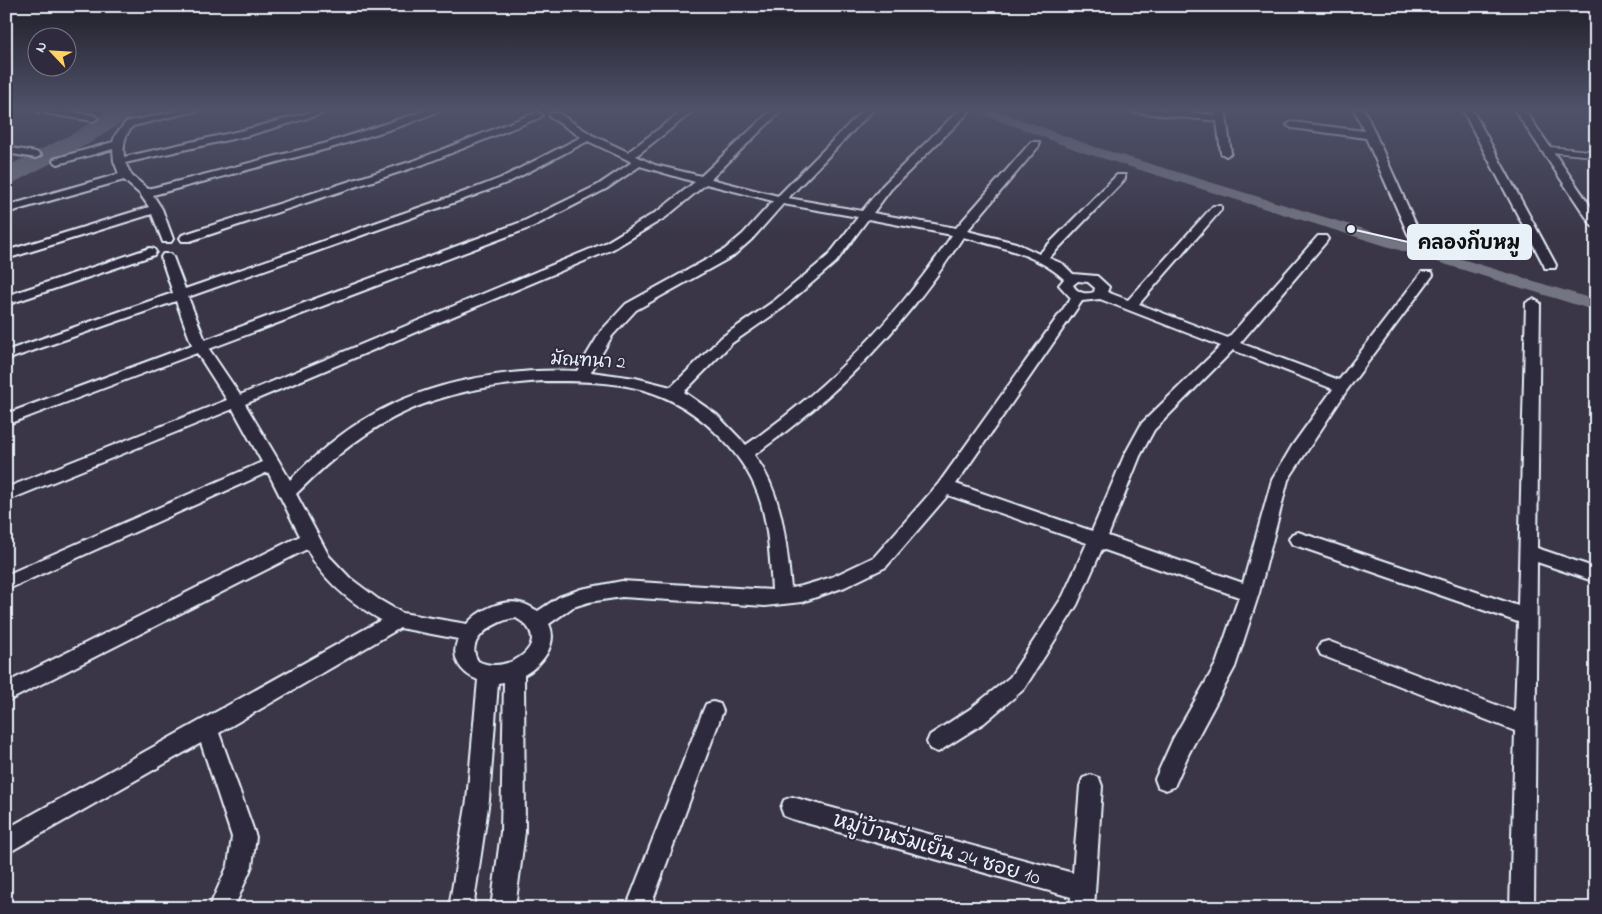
<svg xmlns="http://www.w3.org/2000/svg" width="1602" height="914" viewBox="0 0 1602 914" font-family="'Indie Flower','Playpen Sans Thai',sans-serif">
<style>
.lines{fill:none;stroke-linecap:round;stroke-linejoin:round}
.canal{fill:#737482;fill-rule:evenodd}
.river{fill:#737482;fill-rule:evenodd}
.lane-casing{stroke:#e8f1f8;stroke-width:8}
.street-casing{stroke:#e8f1f8;stroke-width:4}
.lane{stroke:#2f2a3d;stroke-width:5}
.street{fill:#2f2a3d;fill-rule:evenodd}
.labels{text-anchor:middle;stroke-width:4;stroke-linejoin:round;paint-order:stroke}
.street-label{font-size:18px;fill:#e8f1f8;stroke:#2f2a3d}
.near-street-label{font-size:21px;fill:#e8f1f8;stroke:#2f2a3d}
.leader{fill:none;stroke:#e8f1f8;stroke-width:2}
.callout-dot{fill:#e8f1f8;stroke:#2f2a3d;stroke-width:2}
.callout{fill:#e8f1f8;stroke:#e8f1f8;stroke-width:2}
.callout-label{font-size:19px;text-anchor:middle;font-weight:bold;fill:#111}
</style>
<rect width="100%" height="100%" fill="#3a3648"/>
<filter id="ink" filterUnits="userSpaceOnUse"><feTurbulence type="fractalNoise" baseFrequency=".02" numOctaves="2"/><feDisplacementMap in="SourceGraphic" scale="10" xChannelSelector="R" yChannelSelector="G"/><feConvolveMatrix kernelMatrix="1 2 1 2 8 2 1 2 1" color-interpolation-filters="sRGB"/></filter>
<g filter="url(#ink)">
<g class="lines">
<!-- canal -->
<path class="canal" d="M976,109H993L1092,146L1596,300V311L1082,152L977,112Z"/>
<!-- river -->
<path class="river" d="M112,109H138L135,114L90,143L15,182L6,184V167L74,133Z"/>
<!-- lane casing -->
<g class="lane-casing">
<path id="lane" d="M1546,149L1596,154"/>
</g>
<!-- street casing -->
<g class="street-casing">
<path id="street" d="M33,109H55L93,115L98,118L93,121L38,112Z
M186,109H204L133,126C124,135 123,145 124,157L244,130L323,109H338L250,135L125,163L132,176L148,189L327,143L430,109H444L407,124L334,147L153,195L162,209L173,239L171,242H163L152,214L6,259V251L149,207L140,194L124,180L6,213V206L119,174L114,161L113,149L58,164L53,161L54,159L113,142L116,134L126,122Z
M685,109H696L636,156L655,165L701,176L773,109H783L711,179L778,196L864,109H874L788,198L862,211L883,185L960,109H968V113L891,189L873,213L956,228L1031,142H1039V146L967,231L1016,243L1039,254L1117,175H1125V179L1049,258L1063,264L1073,274L1097,276L1109,287L1107,292L1128,300L1213,206H1221V210L1139,304L1228,338L1318,236H1326L1328,239L1326,242L1240,343L1339,380L1422,272H1432L1433,275L1347,390L1288,480L1259,593L1235,667L1189,753L1174,787L1166,790L1158,787L1155,779L1173,739L1216,664L1239,597L1102,549L1077,605L1024,689L984,723L938,752L930,749L927,742L930,735L970,709L1010,677L1063,596L1087,543L948,495L886,567L845,587L802,602L765,606L622,597L589,602L573,607L549,624C559,644 541,666 524,675L525,832L515,908H491L501,832L504,682L498,683L489,800L473,908H449L467,800L478,680C460,673 450,657 458,639L400,628L219,733L256,837L252,866L234,908H209L228,865L232,837L201,743L6,854V829L381,620C351,603 322,580 307,549L6,702V683L300,536L268,472L6,590V575L262,462L233,409L6,501V488L227,400L197,353L6,425V414L192,345L176,301L6,360V351L173,293L161,257L163,254H171L173,257L185,289L470,190L501,178L581,137L550,117V113H558L592,135L628,152ZM588,141L632,162L598,185L524,221L205,340L188,297L478,194L509,182ZM640,166L695,182L658,211L605,243L240,395L209,349L532,227L606,189ZM706,184L773,201L743,234L724,250L626,304L601,331L577,371C508,368 430,381 370,416C340,433 314,456 290,480L245,404L613,249L666,217ZM783,204L858,217L828,256L774,301L722,337L671,387L635,378L591,372L612,336L636,310L733,256L752,239ZM868,219L952,235C898,317 827,389 746,445L717,415L684,392L732,343L784,307L836,262ZM963,237C997,246 1037,254 1064,279L1059,285L1071,298L939,483L874,557L832,577L802,586L791,588C786,541 783,494 754,455C837,397 908,323 963,237ZM1078,281L1088,282L1095,288L1094,292C1086,295 1077,293 1073,285ZM1100,299L1221,346L1142,423L1124,456L1092,531L956,484L1082,301ZM1233,350L1333,389L1292,446L1272,480L1243,583L1108,536L1140,456L1154,430ZM543,381C617,381 670,383 724,441C741,459 754,479 761,503C769,531 770,561 772,590L622,581L581,589L559,597L538,611C532,608 527,604 520,603C502,599 478,610 467,624L402,613L378,599L350,578L329,556L296,494C375,415 432,389 543,381ZM516,618C558,641 507,677 478,661C463,639 498,619 516,618Z
M1129,109H1158L1216,115L1215,109H1225L1231,153L1226,156L1221,153L1217,121L1134,112Z
M1354,109H1364L1420,234L1418,237H1410L1408,234L1366,138L1292,128L1287,125L1292,122L1364,131Z
M1462,109H1472L1556,265L1555,268H1545L1544,265Z
M1514,109H1524L1596,214V227L1592,226Z
M537,112L542,115L541,117L424,164L190,241H182L180,238L182,235L416,160Z
M6,147L36,152L41,155L36,158L6,153Z
M150,248L154,249L156,252L154,255L6,305V296Z
M1533,299L1540,303L1537,548L1596,568V582L1537,562L1534,908H1510L1515,731L1321,655L1318,649L1321,643L1328,641L1515,712L1518,622L1292,544L1289,539L1292,534L1298,532L1518,606L1526,303Z
M713,702L720,704L723,711L650,908H626L703,711L706,704Z
M1091,775L1099,778L1102,786L1094,908H1070L1071,897L792,819L784,816L781,808L784,800L792,797L1073,873L1080,786L1083,778Z"/>
</g>
<!-- lane -->
<use href="#lane" class="lane"/>
<!-- street -->
<use href="#street" class="street"/>
</g>
</g>
<!-- sky -->
<linearGradient id="sky" x2="0" y2="1"><stop stop-color="#201e28"/><stop offset="0.46" stop-color="#4f526a"/><stop offset="1" stop-color="#4f526a" stop-opacity="0"/></linearGradient>
<rect width="1602" height="237" fill="url(#sky)"/>
<g class="labels">
<!-- street labels -->
<g class="street-label">
<text transform="translate(588 360) rotate(3)" y="6">มัณฑนา 2</text>
</g>
<!-- near-street labels -->
<g class="near-street-label">
<text transform="translate(937 848) rotate(16)" y="7">หมู่บ้านร่มเย็น 24 ซอย 10</text>
</g>
</g>
<!-- callouts -->
<path class="leader" d="M1351 229L1408 242"/>
<circle class="callout-dot" cx="1351" cy="229" r="5"/>
<rect class="callout" x="1408" y="225" width="123" height="34" rx="5"/>
<g class="callout-label">
<text x="1469" y="249">คลองกีบหมู</text>
</g>
<!-- margin -->
<rect width="1602" height="914" fill="none" stroke="#2f2a3d" stroke-width="25"/>
<rect x="12" y="12" width="1577" height="889" fill="none" stroke="#e8f1f8" stroke-width="2" filter="url(#ink)"/>
<!-- north arrow -->
<g transform="translate(52 52) rotate(295)"><circle r="24" fill="#2f2a3d" stroke="#797a88"/>
<path d="M0-4L9 19L0 12L-9 19Z" fill="#ffd166"/>
<text y="-8" font-size="14" font-weight="bold" text-anchor="middle" fill="#e8f1f8">N</text>
</g>
</svg>
